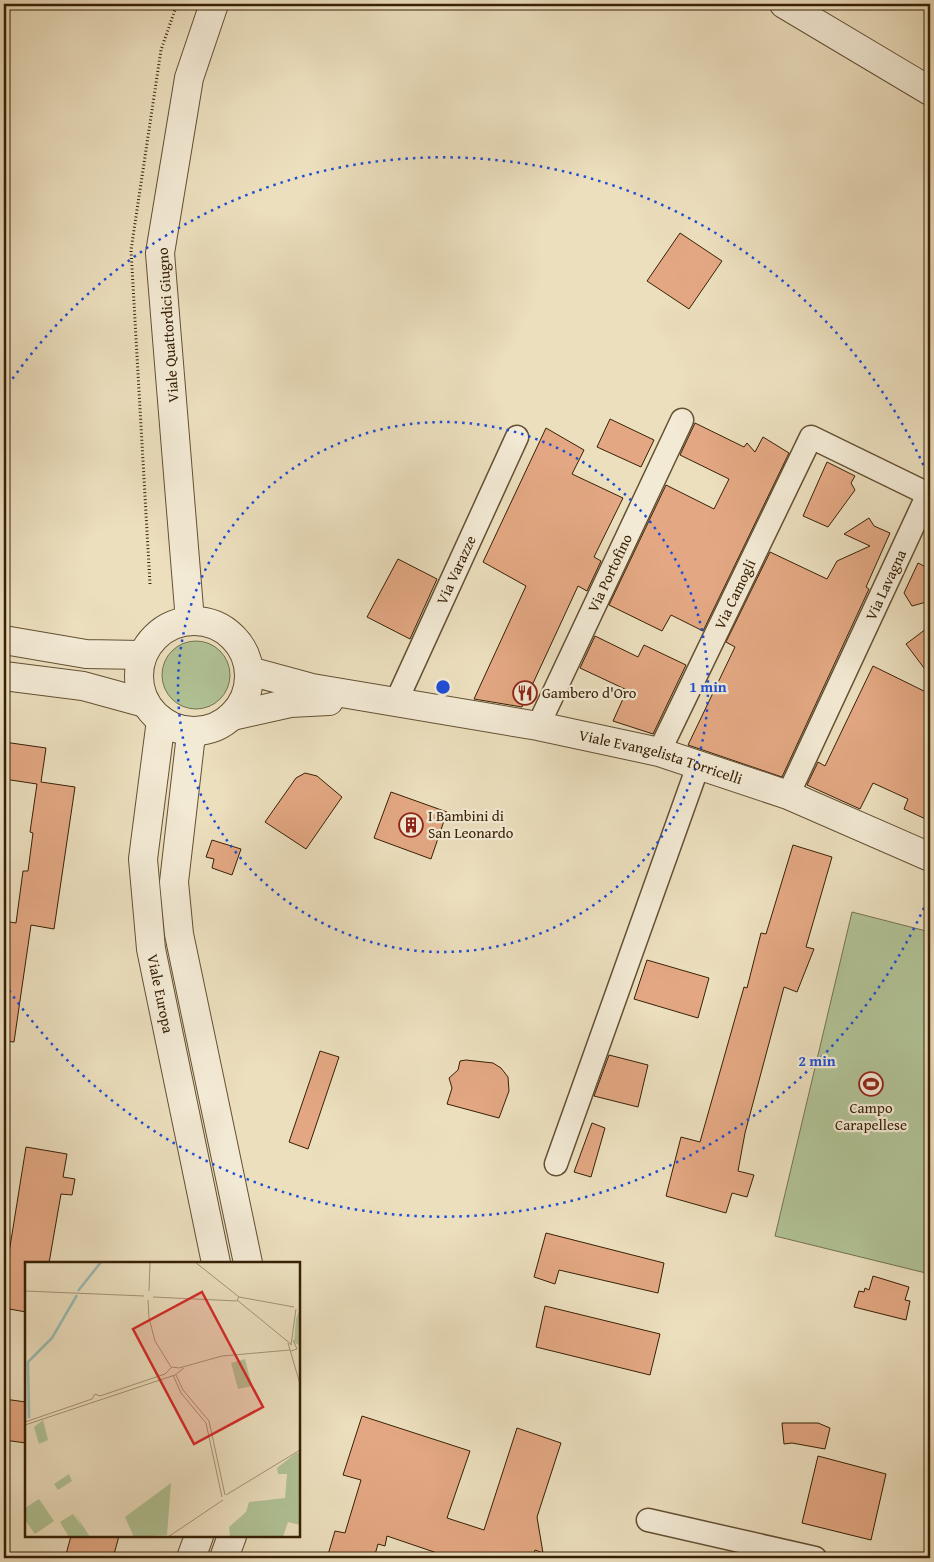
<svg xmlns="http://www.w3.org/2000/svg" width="934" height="1562" viewBox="0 0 934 1562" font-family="'Gentium Book Plus',serif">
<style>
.green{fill:#b1c396;stroke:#74724e}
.building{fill:#e3a883;stroke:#372005}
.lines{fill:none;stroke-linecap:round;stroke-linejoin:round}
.minor-casing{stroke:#645033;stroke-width:25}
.tertiary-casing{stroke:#645033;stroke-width:30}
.path{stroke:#372005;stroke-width:3;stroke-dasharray:1 2.5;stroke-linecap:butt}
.minor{stroke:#f3ead5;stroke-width:22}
.tertiary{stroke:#f3ead5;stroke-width:28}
.ring{fill:none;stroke:#1d4ed8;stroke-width:2.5;stroke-dasharray:2.5 5}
.labels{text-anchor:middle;stroke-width:4.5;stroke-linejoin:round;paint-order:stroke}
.street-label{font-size:15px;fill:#372005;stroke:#f3ead5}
.poi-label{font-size:15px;fill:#372005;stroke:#f3ead5;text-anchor:start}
.inset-river{fill:none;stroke:#99bcb5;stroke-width:2.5}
.inset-road{fill:none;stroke:#a49374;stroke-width:1}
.view{fill:#d62828;fill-opacity:0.15;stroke:#d62828;stroke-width:2.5}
.inset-edge{fill:none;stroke:#372005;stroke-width:2.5}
.centre{fill:#1d4ed8;stroke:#f3ead5;stroke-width:2.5}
.ring-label{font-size:15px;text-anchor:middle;font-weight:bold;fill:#1d4ed8;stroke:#f3ead5;stroke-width:4.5;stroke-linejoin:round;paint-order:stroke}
</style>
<rect width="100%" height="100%" fill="#ecdfbe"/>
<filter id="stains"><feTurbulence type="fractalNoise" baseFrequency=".004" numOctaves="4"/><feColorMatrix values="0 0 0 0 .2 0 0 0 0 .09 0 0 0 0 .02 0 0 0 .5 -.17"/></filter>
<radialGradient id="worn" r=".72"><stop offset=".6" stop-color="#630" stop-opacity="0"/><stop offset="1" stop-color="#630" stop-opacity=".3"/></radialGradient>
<!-- green -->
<path class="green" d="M162 675a34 34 0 1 1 68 0a34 34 0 1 1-68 0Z
M852,912L930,932V1274L775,1236Z"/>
<!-- building -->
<path class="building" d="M680,233L722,261L689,309L647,281Z
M610,419L654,440L641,467L597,447Z
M695,423L744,447L747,443L755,452L763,437L789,453L703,631L671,615L662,631L609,605L666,485L714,509L729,479L680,455Z
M546,428L584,450L572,474L623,498L594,557L601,561L587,591L578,586L522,707L474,699L526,586L483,562Z
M827,462L855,476L851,483L855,490L828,527L803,516Z
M869,518L874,526L890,533L866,587L869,589L782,777L688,745L735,647L726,642L770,552L827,579L837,561L870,546L844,534Z
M398,559L437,579L410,639L367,617Z
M918,563L930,569V601L912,606L904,593Z
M930,626V676L906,644Z
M595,636L638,657L644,645L686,665L653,734L613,721L627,690L580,668Z
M873,666L930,694V821L904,809L908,799L873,783L860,809L807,785L818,762L825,766Z
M4,742L46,748L41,782L75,787L54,929L31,925L14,1042L4,1041V921L16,923L23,871H28L33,833L30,832L37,784L4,779Z
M305,773L317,776L342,797L306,849L265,822L296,778Z
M391,792L447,812L431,859L374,838Z
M212,840L241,849L232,875L212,868L214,859L206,857Z
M793,845L832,857L806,947L814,949L797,992L784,987L745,1133L738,1171L754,1175L747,1197L732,1193L726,1213L666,1196L681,1137L700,1142L744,987L747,988L761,933L766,934Z
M647,960L709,978L698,1018L634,999Z
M320,1051L339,1057L308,1149L289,1142Z
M609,1055L648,1065L638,1107L594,1096Z
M466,1060L493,1063L501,1068L508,1077L509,1091L499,1118L447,1104L452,1088L449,1078L458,1070L460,1061Z
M592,1123L605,1128L591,1177L574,1172Z
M26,1147L67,1154L63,1177L75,1179L72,1195L61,1194L49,1263H26V1312L4,1308V1284Z
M546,1233L664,1263L658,1293L559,1270L555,1284L534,1277Z
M873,1276L909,1287L905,1300L910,1301L906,1320L854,1307L859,1291L864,1292L865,1288L869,1290Z
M545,1306L660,1334L650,1375L536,1347Z
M4,1399L26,1402V1443L4,1440Z
M362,1416L470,1451L447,1518L484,1530L517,1428L561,1443L537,1517L543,1553L535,1550L533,1558H435L437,1553L387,1536L385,1546L378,1544L374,1558H327L335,1531L345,1533L361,1480L343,1475Z
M782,1423H818L830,1428L825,1449L792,1443L784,1444Z
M818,1456L886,1474L871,1540L802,1523Z
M71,1536H119L113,1558H65Z"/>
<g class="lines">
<!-- minor casing -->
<g class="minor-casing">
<g id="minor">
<path id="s1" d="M396,702L517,437"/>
<path id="s2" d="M538,726L682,420"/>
<path id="s3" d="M659,752L811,437L928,494L788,795"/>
<path d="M556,1164L698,766"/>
<path d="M648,1520L815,1558"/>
</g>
</g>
<!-- tertiary casing -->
<g class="tertiary-casing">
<g id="tertiary">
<path d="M784,4L930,91"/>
<circle cx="194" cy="676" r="55"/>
<path d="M190,621L160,253L189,78L214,4"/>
<path d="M4,640L86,654L142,655"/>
<path id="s4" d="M249,671L312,688L538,726L659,752L788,795L930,857"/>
<path d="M4,676L83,686L145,703"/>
<path d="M232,716L290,703L329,701"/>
<path id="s5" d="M161,720L143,859L151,949L216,1263"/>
<path d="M194,732L190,743L174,882L179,934L248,1263"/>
<path d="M191,1558L199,1536"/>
<path d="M224,1558L232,1536"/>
</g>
</g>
<!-- path -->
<path class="path" d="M150,584L131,250L161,50L177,4"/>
<!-- minor -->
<use href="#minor" class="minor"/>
<!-- tertiary -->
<use href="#tertiary" class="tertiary"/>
</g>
<!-- distance rings -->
<g class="ring">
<circle cx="443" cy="687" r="265"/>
<path d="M930 894A529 529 0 0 1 4 983M4 391A529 529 0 0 1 930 480"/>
</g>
<!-- icons -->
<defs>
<g id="restaurant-ring" transform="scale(1.25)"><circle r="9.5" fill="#f3ead5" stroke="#8f2418" stroke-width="1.5"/><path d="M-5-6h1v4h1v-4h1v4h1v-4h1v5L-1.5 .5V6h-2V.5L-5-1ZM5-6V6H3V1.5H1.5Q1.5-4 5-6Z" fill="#8f2418"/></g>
<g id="building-ring" transform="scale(1.25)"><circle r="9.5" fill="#f3ead5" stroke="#8f2418" stroke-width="1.5"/><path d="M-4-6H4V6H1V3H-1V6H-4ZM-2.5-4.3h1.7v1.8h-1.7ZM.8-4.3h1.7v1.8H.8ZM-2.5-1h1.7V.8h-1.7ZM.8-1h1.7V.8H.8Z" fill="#8f2418"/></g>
<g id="stadium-ring" transform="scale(1.25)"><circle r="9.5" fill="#f3ead5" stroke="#8f2418" stroke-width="1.5"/><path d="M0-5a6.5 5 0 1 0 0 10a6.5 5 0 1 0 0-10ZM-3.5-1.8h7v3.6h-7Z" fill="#8f2418"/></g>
</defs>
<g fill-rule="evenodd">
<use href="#restaurant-ring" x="525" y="693"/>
<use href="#building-ring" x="411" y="825"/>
<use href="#stadium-ring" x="871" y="1084"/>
</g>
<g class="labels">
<!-- street labels -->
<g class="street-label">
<text transform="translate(168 325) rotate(-94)" y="5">Viale Quattordici Giugno</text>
<text dy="5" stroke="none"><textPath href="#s1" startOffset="145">Via Varazze</textPath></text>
<text dy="5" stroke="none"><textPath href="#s2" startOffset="169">Via Portofino</textPath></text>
<text transform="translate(886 585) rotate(-65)" y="5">Via Lavagna</text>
<text dy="5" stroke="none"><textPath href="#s3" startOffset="175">Via Camogli</textPath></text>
<text dy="5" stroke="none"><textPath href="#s4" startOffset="421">Viale Evangelista Torricelli</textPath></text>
<text dy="5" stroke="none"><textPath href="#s5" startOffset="276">Viale Europa</textPath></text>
</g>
<!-- poi labels -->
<g class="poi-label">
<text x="542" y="698">Gambero d'Oro</text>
<text x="428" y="821">I Bambini di<tspan x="428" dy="17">San Leonardo</tspan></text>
<text x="871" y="1113" text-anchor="middle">Campo<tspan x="871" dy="17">Carapellese</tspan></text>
</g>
</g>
<!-- overview -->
<g transform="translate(25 1262)">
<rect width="275" height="275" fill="#ecdfbe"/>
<path d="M275,47V84L269,80L271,56ZM220,97L227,124L213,127L206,101ZM18,158L23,178L14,182L9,165ZM271,191H275V263L263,260L258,275H205L204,265L221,250L224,240L260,236L262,212H253L252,206ZM44,212L47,219L33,228L29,222ZM146,221L142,273L109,275L100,255ZM14,237L29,259L10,272L0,258V246ZM48,252L57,265L51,253L65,275H44L35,260Z" fill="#b1c396"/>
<path class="inset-river" d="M53,29L76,0M4,156L3,100L27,76L52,33"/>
<path class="inset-road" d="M170,0L214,35L269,45M0,29L119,34M124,29L125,0M128,35L212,39M214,35L212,38L267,83M123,38L124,56L130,79L146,105M263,81L275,122M266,83L271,47M266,89L272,87L268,78M148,113L156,131L181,161L197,235M151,113L158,128L184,159L200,233M0,160L67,137L70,132L75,134L140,112L147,105L154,106L197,94L265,88M0,163L150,113L159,106M201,233L275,188M143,275L198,238"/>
<path class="view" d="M177,30L238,145L169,182L108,67Z"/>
<rect width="275" height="275" class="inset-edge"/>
</g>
<circle cx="443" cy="687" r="8" class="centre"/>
<g class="ring-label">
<text x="708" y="692">1 min</text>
<text x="817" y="1066">2 min</text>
</g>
<!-- margin -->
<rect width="934" height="1562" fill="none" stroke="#ecdfbe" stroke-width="20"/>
<rect x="5" y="5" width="924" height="1552" fill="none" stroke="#372005" stroke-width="2.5"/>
<rect x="10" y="10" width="914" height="1542" fill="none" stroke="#372005"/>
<rect width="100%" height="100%" filter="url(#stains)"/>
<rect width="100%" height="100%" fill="url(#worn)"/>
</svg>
